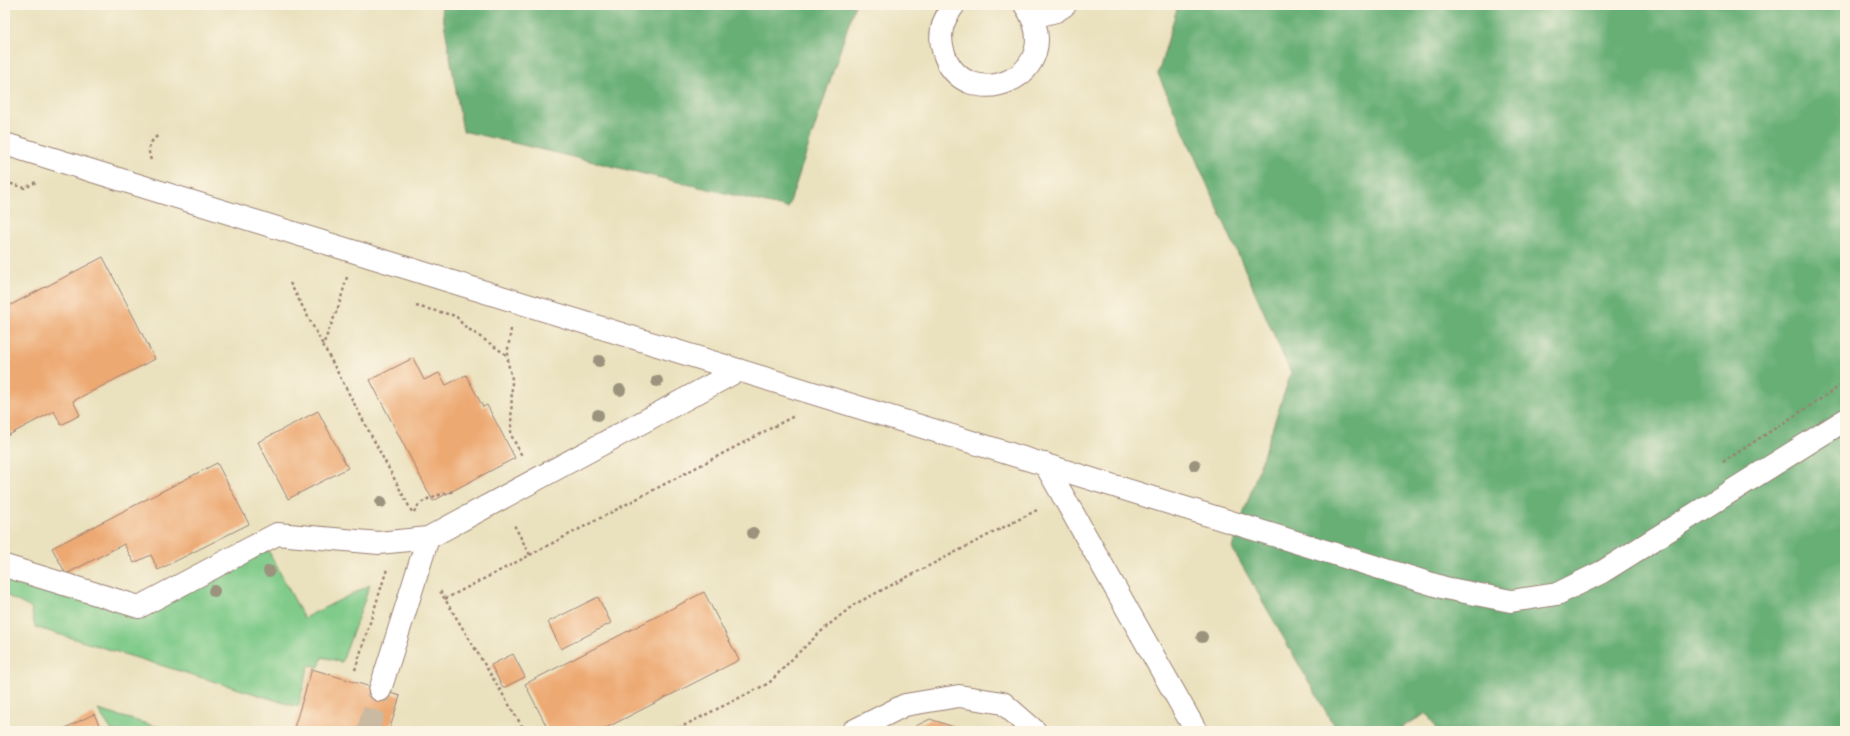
<svg xmlns="http://www.w3.org/2000/svg" width="1850" height="736" viewBox="0 0 1850 736" font-family="'Playpen Sans',sans-serif">
<style>
.green{fill:#80cb8a;stroke:#65755a}
.forest{fill:#68af76;stroke:#596750}
.building{fill:#eda972}
.lines{fill:none;stroke-linecap:round;stroke-linejoin:round}
.minor-tunnel{stroke:#cabaa1;stroke-width:22;stroke-dasharray:22 11;stroke-linecap:butt}
.minor-casing{stroke:#9a8074;stroke-width:24}
.path{stroke:#9a8074;stroke-width:2.5;stroke-dasharray:3 3;stroke-linecap:butt}
.minor{stroke:#fff;stroke-width:22}
.tree{fill:#9b937d}
</style>
<rect width="100%" height="100%" fill="#fcf5e5"/>
<filter id="ink" filterUnits="userSpaceOnUse"><feTurbulence type="fractalNoise" baseFrequency=".025" numOctaves="2"/><feDisplacementMap in="SourceGraphic" scale="8" xChannelSelector="R" yChannelSelector="G"/><feConvolveMatrix kernelMatrix="1 2 1 2 8 2 1 2 1" color-interpolation-filters="sRGB"/></filter>
<filter id="wash" filterUnits="userSpaceOnUse"><feTurbulence type="fractalNoise" baseFrequency=".012" numOctaves="4" result="noise"/><feDisplacementMap in="SourceGraphic" scale="16" xChannelSelector="R" yChannelSelector="G"/><feGaussianBlur stdDeviation="0.9" result="paint"/><feColorMatrix in="noise" values="0 0 0 0 0 0 0 0 0 0 0 0 0 0 0 0 0 1.4 0 .05"/><feComposite in="paint" operator="in"/></filter>
<g filter="url(#wash)">
<rect width="100%" height="100%" fill="#eae1be"/>
<!-- green -->
<path class="green" d="M268,550L304,618L370,585L342,662L322,657L319,667L309,665L298,707L35,627L31,608L11,598L5,594V577L118,610Z
M98,710L173,731H112Z"/>
<!-- forest -->
<path class="forest" d="M441,5H855L788,208L463,131Z
M1178,5H1845V731H1437L1427,713L1395,731H1337L1232,548L1291,373L1158,74Z"/>
<g id="blocks">
<!-- building -->
<path class="building" d="M103,257L155,359L73,401L80,415L61,425L54,411L5,437V308Z
M413,358L424,380L439,373L446,385L466,375L483,407L487,405L515,458L433,501L370,380Z
M318,411L348,468L288,499L258,442Z
M217,463L249,524L158,570L151,555L134,563L124,544L66,574L52,548Z
M704,592L739,660L600,731H549L525,684Z
M598,597L611,623L561,649L548,622Z
M513,654L525,677L503,688L491,665Z
M312,669L400,696L389,731H293Z
M94,714L102,731H59Z
M930,719L966,731H913L914,727Z"/>
</g>
</g>
<g filter="url(#ink)">
<use href="#blocks" fill-opacity="0" stroke="#9a8074" stroke-width="1"/>
<g class="lines">
<!-- minor-tunnel -->
<path class="minor-tunnel" d="M368,731L380,690"/>
<!-- minor casing -->
<g class="minor-casing">
<path id="minor" d="M954,5C943,19 938,33 943,50C962,120 1073,77 1025,5
M1033,17L1056,11L1065,5
M5,144L1445,588L1511,601L1557,594L1602,572L1845,420
M1045,464L1196,731
M5,566L139,607L277,534L379,543L428,538L739,370
M380,690L428,538
M853,731L905,705L959,696L1003,703L1035,731"/>
</g>
<!-- path -->
<path class="path" d="M151,160C147,150 149,141 159,135
M5,182L25,188L36,182
M347,277L339,305L323,345L412,512
M290,283L323,345
M416,306L456,316L463,325L508,356
M511,329L508,349V363L512,379L511,435L522,456
M1723,462L1845,383
M414,512C421,497 440,495 454,491
M530,555L794,416
M440,591L525,731
M445,599L530,555L513,523
M355,670L387,569
M673,731L769,683L795,656L826,627L855,604L1039,509"/>
<!-- minor -->
<use href="#minor" class="minor"/>
</g>
<!-- trees -->
<g class="tree">
<circle cx="599" cy="361" r="6"/>
<circle cx="657" cy="381" r="6"/>
<circle cx="620" cy="390" r="6"/>
<circle cx="598" cy="415" r="6"/>
<circle cx="1195" cy="465" r="6"/>
<circle cx="381" cy="502" r="6"/>
<circle cx="753" cy="533" r="6"/>
<circle cx="269" cy="571" r="6"/>
<circle cx="214" cy="591" r="6"/>
<circle cx="1202" cy="637" r="6"/>
</g>
</g>
<!-- margin -->
<rect width="1850" height="736" fill="none" stroke="#fcf5e5" stroke-width="20"/>
</svg>
